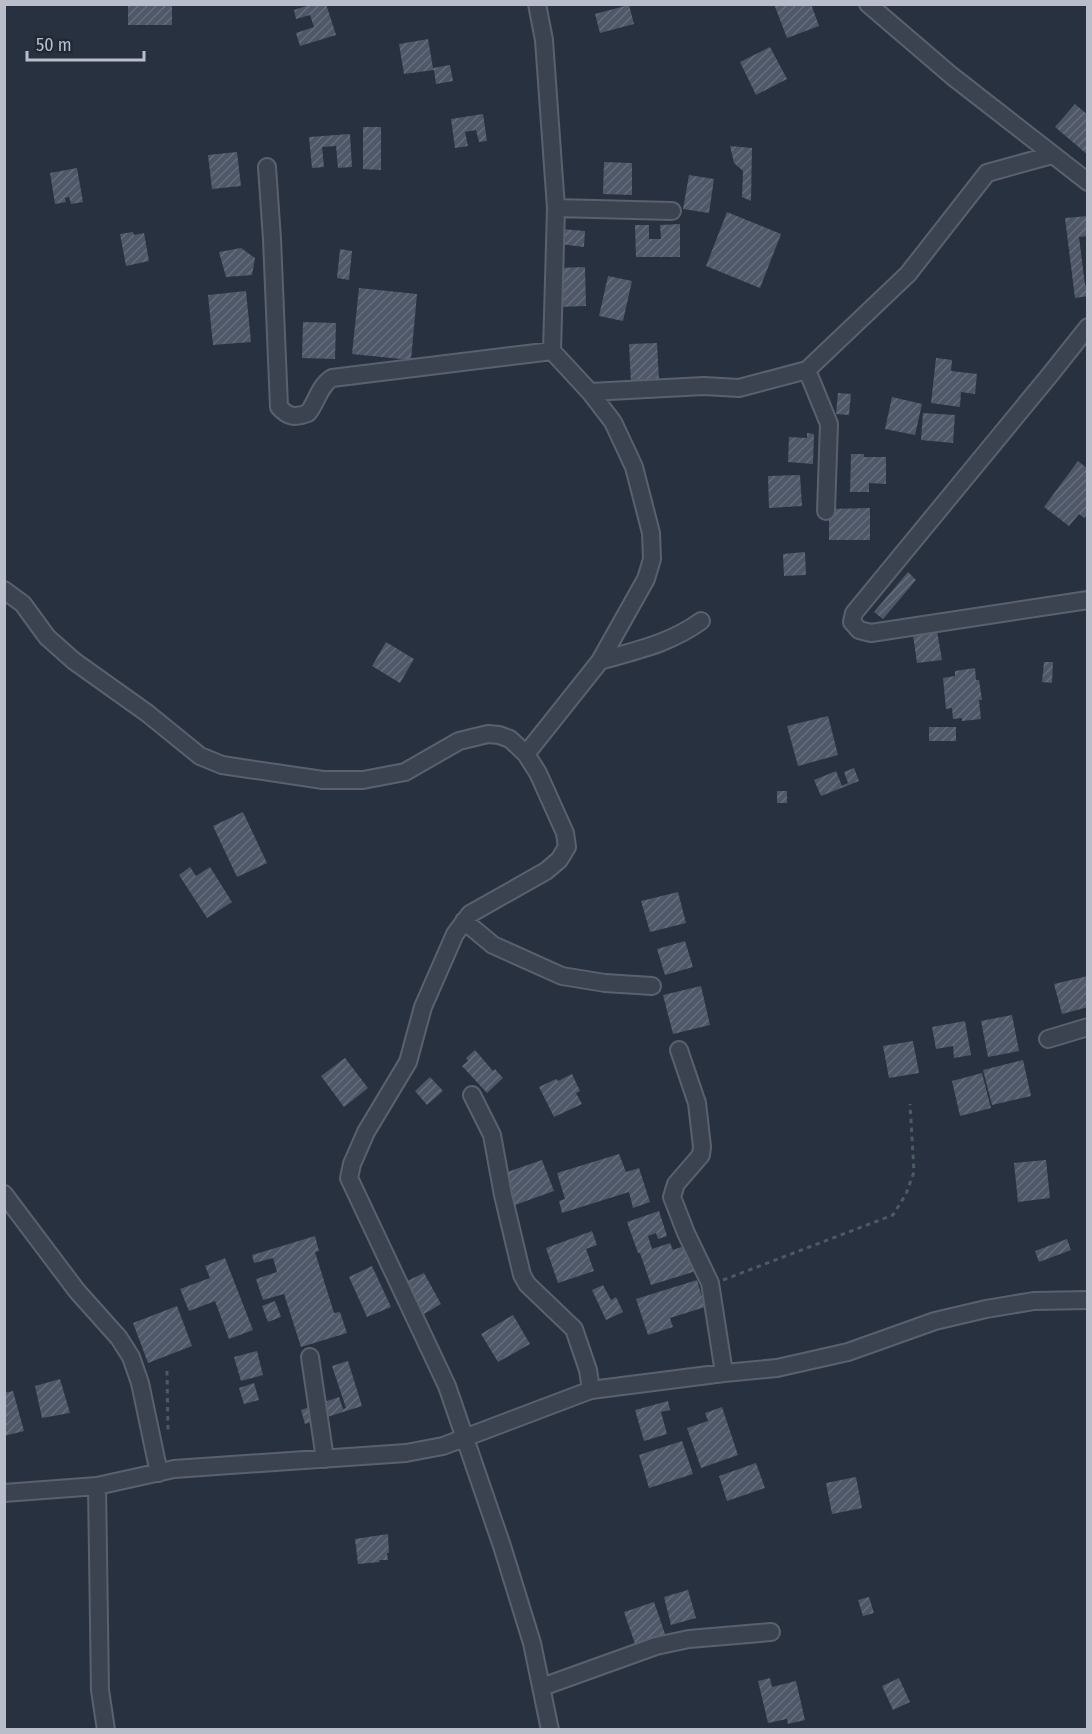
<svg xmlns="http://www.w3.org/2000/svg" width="1092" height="1734" viewBox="0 0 1092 1734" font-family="'Fira Sans Condensed',sans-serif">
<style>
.building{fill:url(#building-hatch)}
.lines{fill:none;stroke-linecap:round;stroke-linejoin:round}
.minor-casing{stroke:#5a616d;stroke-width:20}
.path{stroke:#4a5c60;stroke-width:3;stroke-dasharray:4.5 4.5;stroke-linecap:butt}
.minor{stroke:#3c4350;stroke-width:16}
</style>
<defs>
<pattern id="building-hatch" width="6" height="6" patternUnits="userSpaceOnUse" patternTransform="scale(1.5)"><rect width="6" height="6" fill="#4f5868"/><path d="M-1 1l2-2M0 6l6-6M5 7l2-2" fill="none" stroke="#666e7c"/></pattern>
</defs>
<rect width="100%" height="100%" fill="#283140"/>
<!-- building -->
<path class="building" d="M128,4H172V25H128Z
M313,4H326L336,35L300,46L296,33L314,27L310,15L296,19L294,10Z
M774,4H811L819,26L787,38Z
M629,5L634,24L600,33L595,14Z
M428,39L433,68L450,65L453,81L436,84L434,70L404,74L399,44Z
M770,47L787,79L756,95L740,62Z
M1075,104L1088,115V155L1055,127Z
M483,114L487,141L479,142L476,130L465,132L468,146L455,148L451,119Z
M363,127H381V170L363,169Z
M350,134L352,167L338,168L336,146L322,147L324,167L312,168L309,137Z
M730,146L752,148L751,201L742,197L743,171L734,163Z
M237,152L241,186L212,189L208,155Z
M604,162L632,163V195L603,194Z
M77,168L83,202L71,204L69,197L65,198L66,202L55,204L50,173Z
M689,175L714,179L709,213L683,209Z
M727,212L781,234L760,288L706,266Z
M1088,216V236L1079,237L1085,285H1088V296L1075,298L1065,218Z
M680,224V257H636L635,225H649V239H661L660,225Z
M561,229L585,231L584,247L560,244Z
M133,232L134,235L144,233L149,261L126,266L120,234Z
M241,248L255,258L252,275L226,277L219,252Z
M340,249L352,251L349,280L337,278Z
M585,267L586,306L559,307L557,268Z
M608,276L632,281L623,321L599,316Z
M359,288L417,294L411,360L352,354Z
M246,291L251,342L213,345L208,295Z
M303,322L336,323L335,359L302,358Z
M657,343L659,381L631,383L629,344Z
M936,358L952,360L951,371L977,374L975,394L961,392L960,407L931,403Z
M838,393L851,394L849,415L836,414Z
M892,397L922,404L915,435L885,429Z
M923,413L955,415L953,443L921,440Z
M807,433L814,434L813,464L788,462L789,437L807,438Z
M851,454H864V457H886V484L869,483V492H850Z
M1078,461L1088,469V514L1084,518L1079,514L1069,526L1044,507Z
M800,475L802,506L769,508L768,476Z
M870,508V540H829V509Z
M805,552L806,575L784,576L783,554Z
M908,572L916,580L883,619L874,612Z
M937,631L942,660L917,663L913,635Z
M386,642L414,659L400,683L372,666Z
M1044,662H1053L1052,683L1042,682Z
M975,668L976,680H979L982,700H979L981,719L962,721V718L953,719L952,708L946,709L943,678L955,676V671Z
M828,716L838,755L798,766L787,726Z
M929,727H956V741H929Z
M854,768L859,781L821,796L814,780L836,771L842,786L848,783L844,772Z
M777,791H787V803H777Z
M243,812L267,863L237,877L213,826Z
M190,867L196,876L210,867L232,902L207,918L179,875Z
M678,892L686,923L650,932L641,901Z
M685,941L693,967L665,975L657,949Z
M1088,976V1007L1062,1014L1054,984Z
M701,986L710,1025L673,1034L663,995Z
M1012,1015L1019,1051L988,1057L981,1021Z
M965,1021L971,1055L954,1058L953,1046L936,1049L932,1027Z
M913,1041L919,1073L889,1078L883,1046Z
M475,1050L493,1071L495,1069L503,1078L487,1093L462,1066L468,1061L466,1058Z
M345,1058L368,1088L344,1107L321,1076Z
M1023,1060L1031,1096L992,1105L983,1070Z
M982,1073L991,1108L960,1116L952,1081Z
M572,1074L580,1091L576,1093L582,1104L554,1117L539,1087L556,1079L558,1081Z
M430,1077L443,1091L427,1105L415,1091Z
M619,1154L626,1172L639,1168L650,1202L633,1208L629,1192L562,1213L559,1201L565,1199L557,1173Z
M542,1160L554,1191L515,1205L504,1173Z
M1046,1160L1050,1198L1018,1202L1014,1163Z
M659,1211L667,1236L658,1239L656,1233L648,1236L652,1249L670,1243L673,1250L687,1245L696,1271L651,1285L640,1253H638L627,1222Z
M592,1231L597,1245L586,1249L594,1271L558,1283L546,1248Z
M315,1236L319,1251L315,1252L334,1313L340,1312L347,1333L301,1347L284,1294L263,1300L256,1279L277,1272L273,1258L254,1263L252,1255Z
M1067,1239L1071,1250L1039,1262L1035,1251Z
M225,1258L253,1330L229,1339L215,1301L189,1311L180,1289L210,1278L205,1266Z
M372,1266L391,1307L367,1317L349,1277Z
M424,1273L441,1304L424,1314L407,1281Z
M697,1280L705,1307L670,1318L673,1327L648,1335L636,1299Z
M603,1285L611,1300L616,1297L623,1312L606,1320L592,1290Z
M275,1301L281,1317L268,1322L262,1306Z
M177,1306L192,1346L148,1363L133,1323Z
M513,1315L530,1344L498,1362L481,1334Z
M257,1351L263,1375L241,1381L234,1357Z
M348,1361L362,1406L305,1424L301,1410L339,1397L343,1409L346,1408L332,1366Z
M60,1379L70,1413L42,1418L35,1386Z
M254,1383L259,1400L244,1404L239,1388Z
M13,1391L24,1431L4,1436V1393Z
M668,1401L670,1410L661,1412L667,1434L644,1441L635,1410Z
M722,1407L738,1455L701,1468L687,1428L708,1421L705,1413Z
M682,1441L693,1474L649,1488L639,1455Z
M756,1463L765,1488L727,1501L719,1476Z
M856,1477L862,1508L832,1514L826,1483Z
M388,1534L389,1553H387L388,1560H379L380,1562L358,1564L355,1539Z
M688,1590L696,1618L671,1625L664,1597Z
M869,1597L874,1613L863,1616L858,1600Z
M654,1602L665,1634L635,1644L624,1612Z
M770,1678L772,1687L796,1681L805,1720L788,1724L787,1719L768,1723L758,1681Z
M899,1678L910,1702L893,1710L882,1686Z"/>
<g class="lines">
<!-- minor casing -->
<g class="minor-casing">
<path id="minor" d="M868,4L952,76L1088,182
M267,167L272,239L279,407C288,417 295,418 308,413C317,402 319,386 332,378L552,351
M556,208L672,211
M1088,327L1049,376L854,613L852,622L859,630L871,633L1088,600
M807,370L908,274L987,173L1052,155
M590,392L704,386L739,388L807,370L829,424L826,511
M4,590L23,604L47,637L74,661L147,713L200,756L222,765L323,780H363L405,772L459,741L488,734L499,735L510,739L526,754L538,773L565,833L567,847L559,860L546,871L470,914L455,934L423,1007L408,1062L366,1132L352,1164L349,1178L447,1386L502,1546L532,1643L550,1730
M600,661C637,650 669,644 701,621
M526,754L600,661L646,579L652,559L651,533L634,467L613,422L590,392L552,351L556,208L544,40L537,4
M464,921L493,945L562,976L605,983L652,986
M1048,1039L1088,1027
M679,1050L697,1103L702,1147L701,1155L676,1184L672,1197L686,1233L710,1283L724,1373
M472,1095L492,1135L503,1195L522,1275L527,1284L574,1329L588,1370L591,1390
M4,1194L77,1291L119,1338L131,1357L140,1383L159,1473
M310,1357L325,1459
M97,1486L100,1690L106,1730
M4,1493L97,1486L174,1469L406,1453L443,1446L591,1390L724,1373L777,1368L848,1352L935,1321L986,1309L1034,1301L1088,1300
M542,1687L656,1646L689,1639L771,1632"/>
</g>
<!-- path -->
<path class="path" d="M723,1280L893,1215L906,1194L914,1172L910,1104
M167,1371L168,1432"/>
<!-- minor -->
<use href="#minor" class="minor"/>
</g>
<!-- border -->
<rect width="1092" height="1734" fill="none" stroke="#b9beca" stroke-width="12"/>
<!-- scale -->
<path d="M27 51v9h117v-9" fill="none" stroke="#b9beca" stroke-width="3"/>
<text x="36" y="51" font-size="18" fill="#b9beca" stroke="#212835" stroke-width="4.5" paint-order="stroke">50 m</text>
</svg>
